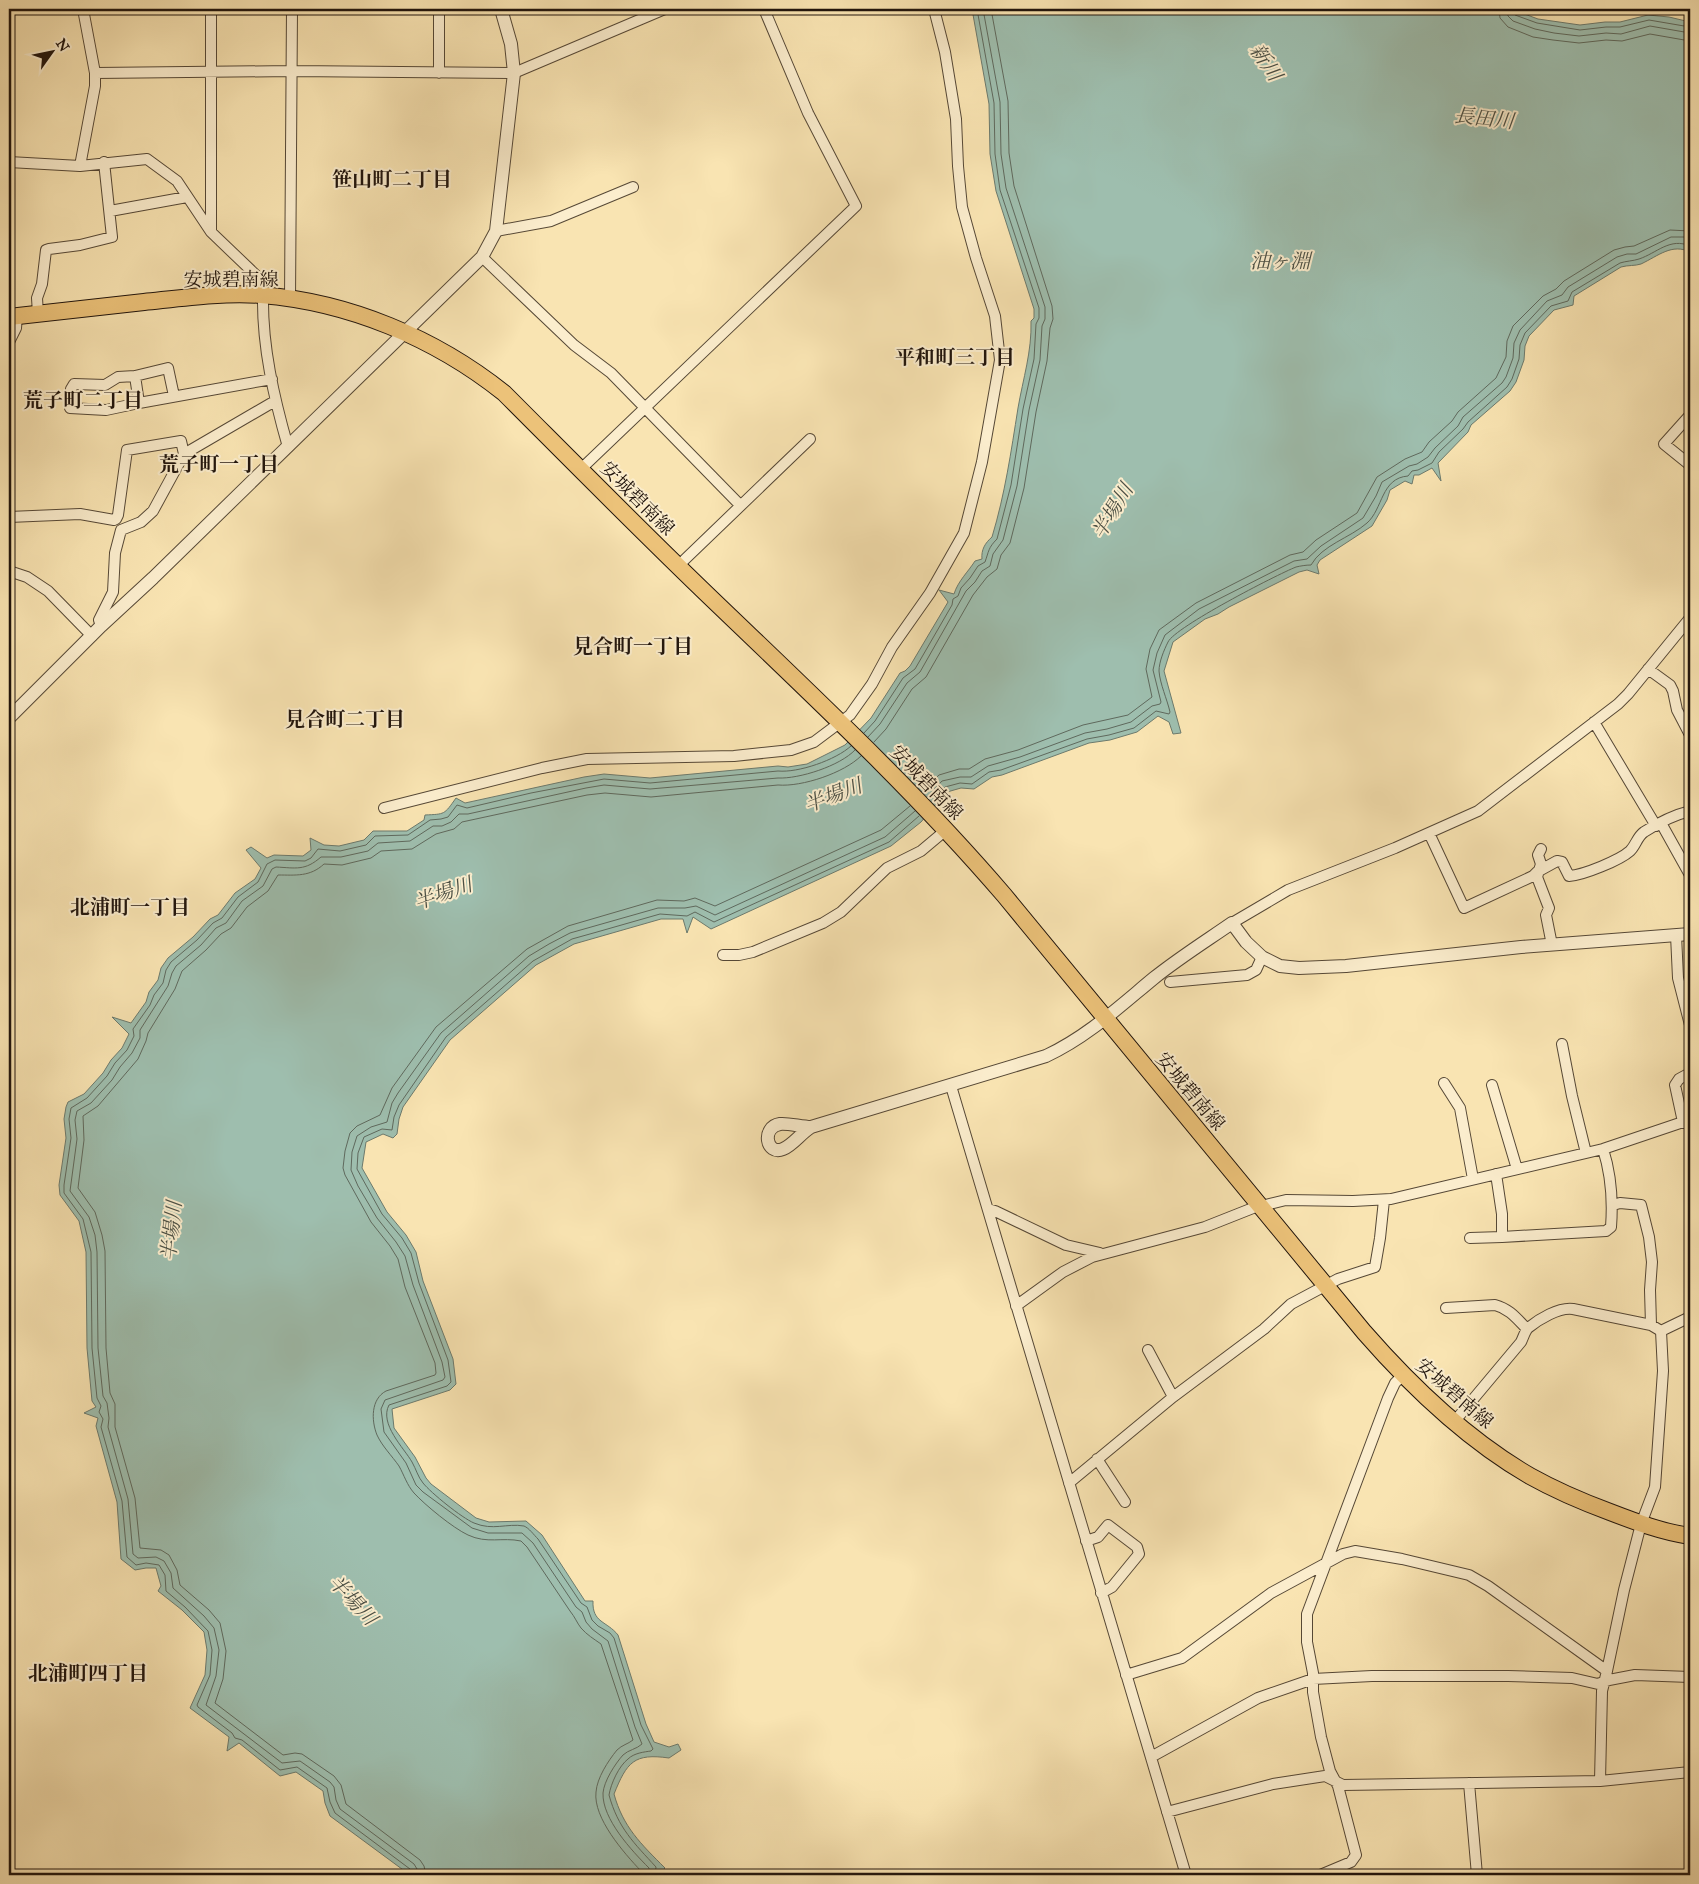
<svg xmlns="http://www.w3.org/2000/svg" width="1699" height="1884" viewBox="0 0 1699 1884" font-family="'IM FELL Great Primer','Noto Serif JP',serif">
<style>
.water{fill:#9ebeae;stroke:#6c7a6d}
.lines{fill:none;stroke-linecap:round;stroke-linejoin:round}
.shore{stroke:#5f695d;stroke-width:1}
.minor-casing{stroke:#564836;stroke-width:12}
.tertiary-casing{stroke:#564836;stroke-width:14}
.primary-casing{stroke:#20140c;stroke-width:18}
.minor{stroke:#fbedcd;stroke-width:10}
.tertiary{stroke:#fbedcd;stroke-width:12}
.primary{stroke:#ecc279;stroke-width:16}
.labels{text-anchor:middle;stroke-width:4;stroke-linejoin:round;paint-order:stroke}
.street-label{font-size:19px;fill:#20140c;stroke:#fbedcd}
.water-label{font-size:20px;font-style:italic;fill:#4c5045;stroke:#fbedcd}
.neighbourhood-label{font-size:20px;font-weight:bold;fill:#20140c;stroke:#fbedcd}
</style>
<rect width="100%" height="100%" fill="#f9e4b2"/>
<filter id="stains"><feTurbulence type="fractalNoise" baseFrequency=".004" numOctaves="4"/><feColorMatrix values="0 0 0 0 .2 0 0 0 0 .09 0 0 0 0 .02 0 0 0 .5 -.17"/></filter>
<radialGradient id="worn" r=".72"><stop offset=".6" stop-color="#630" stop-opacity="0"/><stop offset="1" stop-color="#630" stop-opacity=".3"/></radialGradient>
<!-- water -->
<path class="water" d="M972,9H1511L1538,19L1580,25L1605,22H1620L1648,15L1669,17L1690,22V252C1672,243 1658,256 1641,264C1635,266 1628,265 1621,267L1574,296L1573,305L1554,310L1529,336L1525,346L1524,360L1516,382L1510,391L1471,425L1468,432L1438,463L1441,481L1432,468L1419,475H1414L1412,484L1405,481L1390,490L1387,500L1372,526L1320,560L1317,565L1319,574L1307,570L1299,572L1229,607L1218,614L1205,619L1173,642L1164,671L1181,733L1173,734L1169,722L1158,716L1137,732L1110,740L1089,743L1002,775L992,777L974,789L961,788L947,792L921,822L891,846L711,929L693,917L687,933L683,919H661L574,944L536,965L450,1040L403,1107L399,1119L397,1134L393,1138L383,1134L366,1142L362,1168L387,1212L406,1235L416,1252L423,1281L453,1359L456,1384L450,1390L392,1409L394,1428L415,1457L426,1478L431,1484L476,1518L489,1522L526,1521L542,1535L585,1601H593C592,1623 607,1621 618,1635L646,1724L654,1742L669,1747L678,1744L681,1750L669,1758C634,1753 627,1762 614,1794C623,1827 641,1844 665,1868L658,1875H410L330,1816L325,1803L323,1791L296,1772L280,1776L239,1743L227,1751L229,1737L190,1708L205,1675L207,1650L204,1632L182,1610L158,1591L161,1586L156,1568H146L135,1570L121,1559L117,1502L96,1426L98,1418L84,1413L96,1407L92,1401L87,1348L86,1252L79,1221L60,1195L59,1185L66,1138L64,1119L66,1107L68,1102L84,1094L103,1073L111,1060L122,1048L129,1034L112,1017L131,1023L146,1002L149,992L158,980L161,968L168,958L193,937L210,919L218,915L235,893L255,879L261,868L246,850L251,847L267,858L274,855L303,856L311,850L310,838L324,845L339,846L364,840L373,831H407L424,820L425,815C445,814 444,815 456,798L465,803L584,777L604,774L650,778L778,766L788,767L807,764L845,745L871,718L900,673L905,671L910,666L948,602L939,590L954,594C958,581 968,572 975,561L982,559C981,550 985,543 992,537C1005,494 1011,452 1018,408C1023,379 1032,351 1031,321L1034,318V309L996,191L990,154L989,104Z"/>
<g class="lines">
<!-- shore -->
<path class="shore" d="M1499,9L1500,18L1508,27L1533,37L1553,40L1579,43L1606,40L1622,41L1650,34L1690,41
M1506,9L1508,16L1513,21L1535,29L1554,33L1579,36L1606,33L1621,34L1650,26L1690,33
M1512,9L1515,15L1537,23L1580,30L1606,27H1620L1649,20L1690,27
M864,733L875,721L903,678L915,669L952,605L953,599L958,596L961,588L970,578L978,566L985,562C989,551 988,548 997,539L1011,485L1023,409L1034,359L1036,324L1039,318V308L1000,190L995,154L994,103L977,9
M868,737L880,724L907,683L920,672L966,591L975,582L982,571L990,566L993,554L1003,540L1017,486L1029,410L1040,360L1042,326L1045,319V307L1006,188L1001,154L1000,102L983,9
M874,742L886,729L912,689L926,677L973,595L987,577L997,569L1001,555L1010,543L1024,488L1036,412L1047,361L1050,328L1053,319L1052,306L1014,186L1009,153L1008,101L991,9
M922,791L939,775L959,769H969L985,759L1018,750L1083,725L1128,715L1152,697L1146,669L1150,649L1159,630L1196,603L1290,555L1303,552L1316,540L1357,513L1377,477L1405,459L1422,452L1429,442L1452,421L1458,412L1496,378L1506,357L1507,341L1513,326L1543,296L1556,289L1564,281L1614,250L1625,247L1634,246L1670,230L1690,231
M927,797L942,781L960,777H971L988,766L1020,757L1085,733L1107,729L1131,722L1152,706L1160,704L1161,702L1153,670L1157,653L1165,635L1199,609L1294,561L1307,559L1321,546L1363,518L1376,496L1382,482L1409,466L1417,464L1428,457L1435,448L1458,426L1463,417L1502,383L1506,377L1513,358L1514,343L1520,330L1547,301L1562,295L1568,287L1617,257L1627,254H1636L1671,237H1684L1690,239
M932,801L945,787L960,783L972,784L989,772L1001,770L1087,739L1109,735L1134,728L1156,711L1169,714L1170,712C1167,699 1160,684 1159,671C1159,662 1164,650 1168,642C1175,627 1276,575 1296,567C1300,566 1306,565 1311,565C1322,545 1350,538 1367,523C1383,509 1381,478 1408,476L1412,471L1418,470L1432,463L1439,452L1463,429L1468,422L1507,387L1512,379L1519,359L1520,345L1525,333L1551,306L1568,301L1572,292L1620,263C1626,261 1633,261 1639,259C1657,253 1670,237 1690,246
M412,1875L410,1869L335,1813L330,1802L327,1788L297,1767L280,1770L242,1740L235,1738L232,1733L198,1707L197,1705L210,1675L212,1650L208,1631L185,1607L166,1591L165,1575L159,1565L146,1563L136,1565L127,1557L122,1501L101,1427L103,1419L99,1412L101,1406L97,1398L92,1348L91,1252L83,1219L64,1193V1185L71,1138L69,1119L71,1108L87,1098L107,1076L115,1063L127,1050L134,1036L133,1029L150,1005L154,995L163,983L166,970L171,962L197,940L213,923L222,918L238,897L258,882L267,864L275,860L305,861L311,858L318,849L340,851L366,845L375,836L408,835L430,820L441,819L448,817L457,805L467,808L531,793L604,779L650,783L778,771C798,773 836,760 851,746
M418,1875L417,1869L414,1864L340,1809L336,1800L334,1787L330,1782L300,1761L282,1763L206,1705L216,1676L219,1650L214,1628L204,1616L173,1588L171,1573L164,1561L156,1557L138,1558L133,1554L128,1499L108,1427L109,1418L107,1403L103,1396L98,1348L97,1252L95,1235L89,1217L70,1191L77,1139L75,1120L77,1111L91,1103L112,1080L120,1067L132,1053L140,1038V1030L168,986L172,973L176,966L201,945L216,928L226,923L242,901L263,886L272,869L276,867C296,868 305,871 321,857H341L368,851L378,843L410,841L433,826H442L451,822L459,814H468L586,788L604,785L650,789L778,778C799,779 840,766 855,750
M426,1875L424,1866L420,1860L346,1804L341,1785L334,1776L302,1754L295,1753L283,1755L215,1703L223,1679L226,1651L220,1623L209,1610L180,1585L177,1570L169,1555L161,1550L140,1548L135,1498L115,1427V1404L110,1393L106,1348L105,1251L102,1235L95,1212L78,1188L84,1140L83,1116L98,1106L138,1059L146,1041L148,1033L175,989L182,971L206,950L221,934L231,928L247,907L268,891L278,875C296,875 310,877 324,864L342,865L371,858L381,851L412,849L436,834L454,829L462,822L587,795L605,793L651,797L778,785C802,787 844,773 861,756
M641,1875V1871C624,1853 593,1818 596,1792C597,1778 608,1761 617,1750C622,1745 628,1744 633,1740L601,1644C594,1639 587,1635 581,1628C577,1623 575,1617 570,1611L527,1547L521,1541C502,1537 487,1544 468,1535C453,1528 425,1505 414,1493C407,1485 404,1475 399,1466C392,1456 382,1446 377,1435C371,1420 371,1399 386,1391L435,1375L436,1373L435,1363L405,1287L398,1259L390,1246L371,1222L345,1175L343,1168L345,1151L350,1133L357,1126L380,1115L392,1088L436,1027L527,949L568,926L657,900L684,901L695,898L715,906L881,830L910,806
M649,1875V1868C632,1851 602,1819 603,1793C604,1781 615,1764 623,1755C628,1750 637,1749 642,1744L635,1727L608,1641L592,1629L586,1622L582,1612L576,1607L533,1543L522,1533H488L472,1528L423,1492L416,1485L406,1463L384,1432L381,1409L385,1400L443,1380L445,1377L442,1362L413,1285L405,1256L396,1242L377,1218L358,1186L351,1170L352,1152L357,1136L371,1127L387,1122L392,1103L398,1093L441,1033L529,956L549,944L570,933L658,908H685L696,906L715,915L885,837L915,811
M655,1875L656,1867C634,1843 618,1828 609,1795C611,1783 619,1766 628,1759C634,1753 644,1752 651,1751L653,1749L641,1725L614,1638L610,1633L598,1626L592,1620L587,1607L581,1603L538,1539C534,1535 529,1528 524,1526C507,1523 493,1531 474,1523C462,1518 431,1493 423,1483C418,1477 416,1469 412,1462C404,1448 379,1424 389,1405L447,1386L451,1382L448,1360L419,1283L411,1253L402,1238L382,1214L357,1169L358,1153L364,1137L382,1129L392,1130L394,1117L399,1105L446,1037L533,961L572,939L597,932L660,914L687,916L695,912L714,922L889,842L919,816"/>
<!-- minor casing -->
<g class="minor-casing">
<path id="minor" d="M211,9V231
M95,73L292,71L514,73L665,9
M439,73V9
M9,162L80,166L147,159L177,181L211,232L259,278L260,295
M80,166L95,86V73L83,9
M110,211L187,197
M496,231L551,221L633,187
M482,257L574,345L611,373L740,505
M263,295C262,346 274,398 288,447
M290,299L292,9
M38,314L37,298L42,284L46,250L49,249L80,245L112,237L104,162
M9,342L16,328L17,316
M135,376L139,403L272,379
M139,403L106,410L70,408L71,389L74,384L105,385L118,377L135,376L168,368L174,396
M1690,415L1664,444L1690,465
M581,469L856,206L808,113L764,9
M9,517L80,514L114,520L116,519L118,515L127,450L181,441L184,454
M678,566L810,439
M9,571L27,577L48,591L92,636
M101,626L99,620L113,592L115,553L121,530L141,522L153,511L184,454L275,401
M1648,669L1670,685L1673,691L1677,710L1690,735
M1594,722L1656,826
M384,808L542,768L587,759L734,756L791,750L814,742L850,715L872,684L892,647L930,593L964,533L982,462L1000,360L995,316L976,258L962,207L958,166L956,119L945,52L934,9
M1661,823L1690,875
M1429,833L1464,908L1533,876L1537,872L1557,861L1562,862L1569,876C1584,875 1620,860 1630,851C1636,845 1637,837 1644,832C1658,823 1674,815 1690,811
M1541,849L1538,855L1541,864L1537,877L1547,903L1549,908L1546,915L1552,945
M1232,923L1288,890L1395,848L1478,811L1618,704L1628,694L1690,618
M1676,935L1678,978L1690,1025
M723,955H739L753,952L823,923L841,912L887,868L921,851L946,830
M1170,982L1247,975L1256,970L1262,957
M1562,1044L1572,1096L1586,1153
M1444,1083L1460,1108L1473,1179
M1492,1085L1517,1169
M951,1086L1186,1875
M1683,1122L1675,1085L1679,1079L1690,1073
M1496,1174L1502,1214V1237L1606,1231L1611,1227C1613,1201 1611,1174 1603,1149
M1613,1205L1620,1203L1641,1205L1649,1237L1652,1262L1650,1290L1651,1325
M988,1209L995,1211L1066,1245L1100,1253
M1470,1238L1502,1237
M1016,1306L1063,1272L1092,1257L1205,1227L1253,1208L1286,1200L1353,1201L1391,1199L1603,1149L1683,1122L1690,1125
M1446,1308L1495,1305C1510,1309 1517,1319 1527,1329
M1661,1331L1690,1317
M1148,1350L1173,1397
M1454,1422L1521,1342C1523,1338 1525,1331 1528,1328C1539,1319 1559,1307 1573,1309L1651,1325L1661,1331
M1097,1459L1125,1502
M1069,1483L1173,1397L1264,1329L1291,1304L1338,1279L1375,1267L1380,1238L1384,1200
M1086,1541L1098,1537L1108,1525L1137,1547L1139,1554L1112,1587L1101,1593
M1126,1675L1182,1658L1271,1593L1343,1554L1355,1551L1402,1559L1469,1575L1488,1586L1607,1671
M1151,1757L1258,1698L1313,1679L1372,1676H1508L1572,1678L1598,1684L1609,1680L1635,1675L1690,1677
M1600,1781L1602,1691L1607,1671L1624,1590L1641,1524L1655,1487L1663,1371L1661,1331
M1469,1783L1477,1875
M1167,1812L1273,1784L1325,1776L1343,1785L1600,1781L1690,1772
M1320,1875L1351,1862L1356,1855L1338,1786L1330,1771L1321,1737L1313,1692V1673L1307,1642V1614L1388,1398L1395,1383L1403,1375"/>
</g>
<!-- tertiary casing -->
<g class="tertiary-casing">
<path id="tertiary" d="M9,718L101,626L153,578L482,257L496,231L514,73L511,44L501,9
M811,1127C802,1127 788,1123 780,1124C761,1127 766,1156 783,1149C793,1145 801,1133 811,1127L1046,1056C1087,1037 1120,1006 1154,978C1179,958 1206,941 1232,923L1246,942L1262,957L1280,966L1299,968L1346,966L1521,947L1690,934"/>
</g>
<!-- primary casing -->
<g class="primary-casing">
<path id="primary" d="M9,317C54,312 99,307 144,302C182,298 224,292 261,295C349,302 435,338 504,393C573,462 642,532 713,600C813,696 914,790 1004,895L1364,1332C1412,1387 1466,1439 1530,1476C1555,1490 1583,1502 1610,1512C1636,1522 1662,1532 1690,1536"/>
</g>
<!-- minor -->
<use href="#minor" class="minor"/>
<!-- tertiary -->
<use href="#tertiary" class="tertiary"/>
<!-- primary -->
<use href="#primary" class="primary"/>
</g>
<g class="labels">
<!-- street labels -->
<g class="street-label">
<text x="231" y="286">安城碧南線</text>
<text transform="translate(638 498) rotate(45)" y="7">安城碧南線</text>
<text transform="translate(927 782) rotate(46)" y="7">安城碧南線</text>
<text transform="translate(1191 1091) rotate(50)" y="7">安城碧南線</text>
<text transform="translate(1455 1393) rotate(41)" y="7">安城碧南線</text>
</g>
<!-- water labels -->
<g class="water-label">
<text transform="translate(1266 62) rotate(56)" y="7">新川</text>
<text transform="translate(1484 118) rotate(6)" y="7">長田川</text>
<text x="1280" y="268">油ヶ淵</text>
<text transform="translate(1112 511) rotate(-59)" y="7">半場川</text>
<text transform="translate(833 795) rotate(-21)" y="7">半場川</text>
<text transform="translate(443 893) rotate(-19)" y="7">半場川</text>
<text transform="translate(171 1231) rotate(-84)" y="7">半場川</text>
<text transform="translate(353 1600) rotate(47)" y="7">半場川</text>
</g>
<!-- neighbourhood labels -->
<g class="neighbourhood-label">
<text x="392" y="186">笹山町二丁目</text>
<text x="955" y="364">平和町三丁目</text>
<text x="83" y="407">荒子町二丁目</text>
<text x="219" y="471">荒子町一丁目</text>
<text x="633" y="653">見合町一丁目</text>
<text x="345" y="726">見合町二丁目</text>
<text x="130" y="914">北浦町一丁目</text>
<text x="88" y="1680">北浦町四丁目</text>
</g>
</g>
<!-- margin -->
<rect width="1699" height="1884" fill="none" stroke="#f9e4b2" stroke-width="30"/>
<rect x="10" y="10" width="1679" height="1864" fill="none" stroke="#20140c" stroke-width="2.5"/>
<rect x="15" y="15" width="1669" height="1854" fill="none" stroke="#20140c"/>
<!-- north arrow -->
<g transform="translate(52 52) rotate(57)" stroke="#fbedcd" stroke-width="4" paint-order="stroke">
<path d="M0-4L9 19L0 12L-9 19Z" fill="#20140c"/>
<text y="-8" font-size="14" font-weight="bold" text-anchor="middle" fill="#20140c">N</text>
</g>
<rect width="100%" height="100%" filter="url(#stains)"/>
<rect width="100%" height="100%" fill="url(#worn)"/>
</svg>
